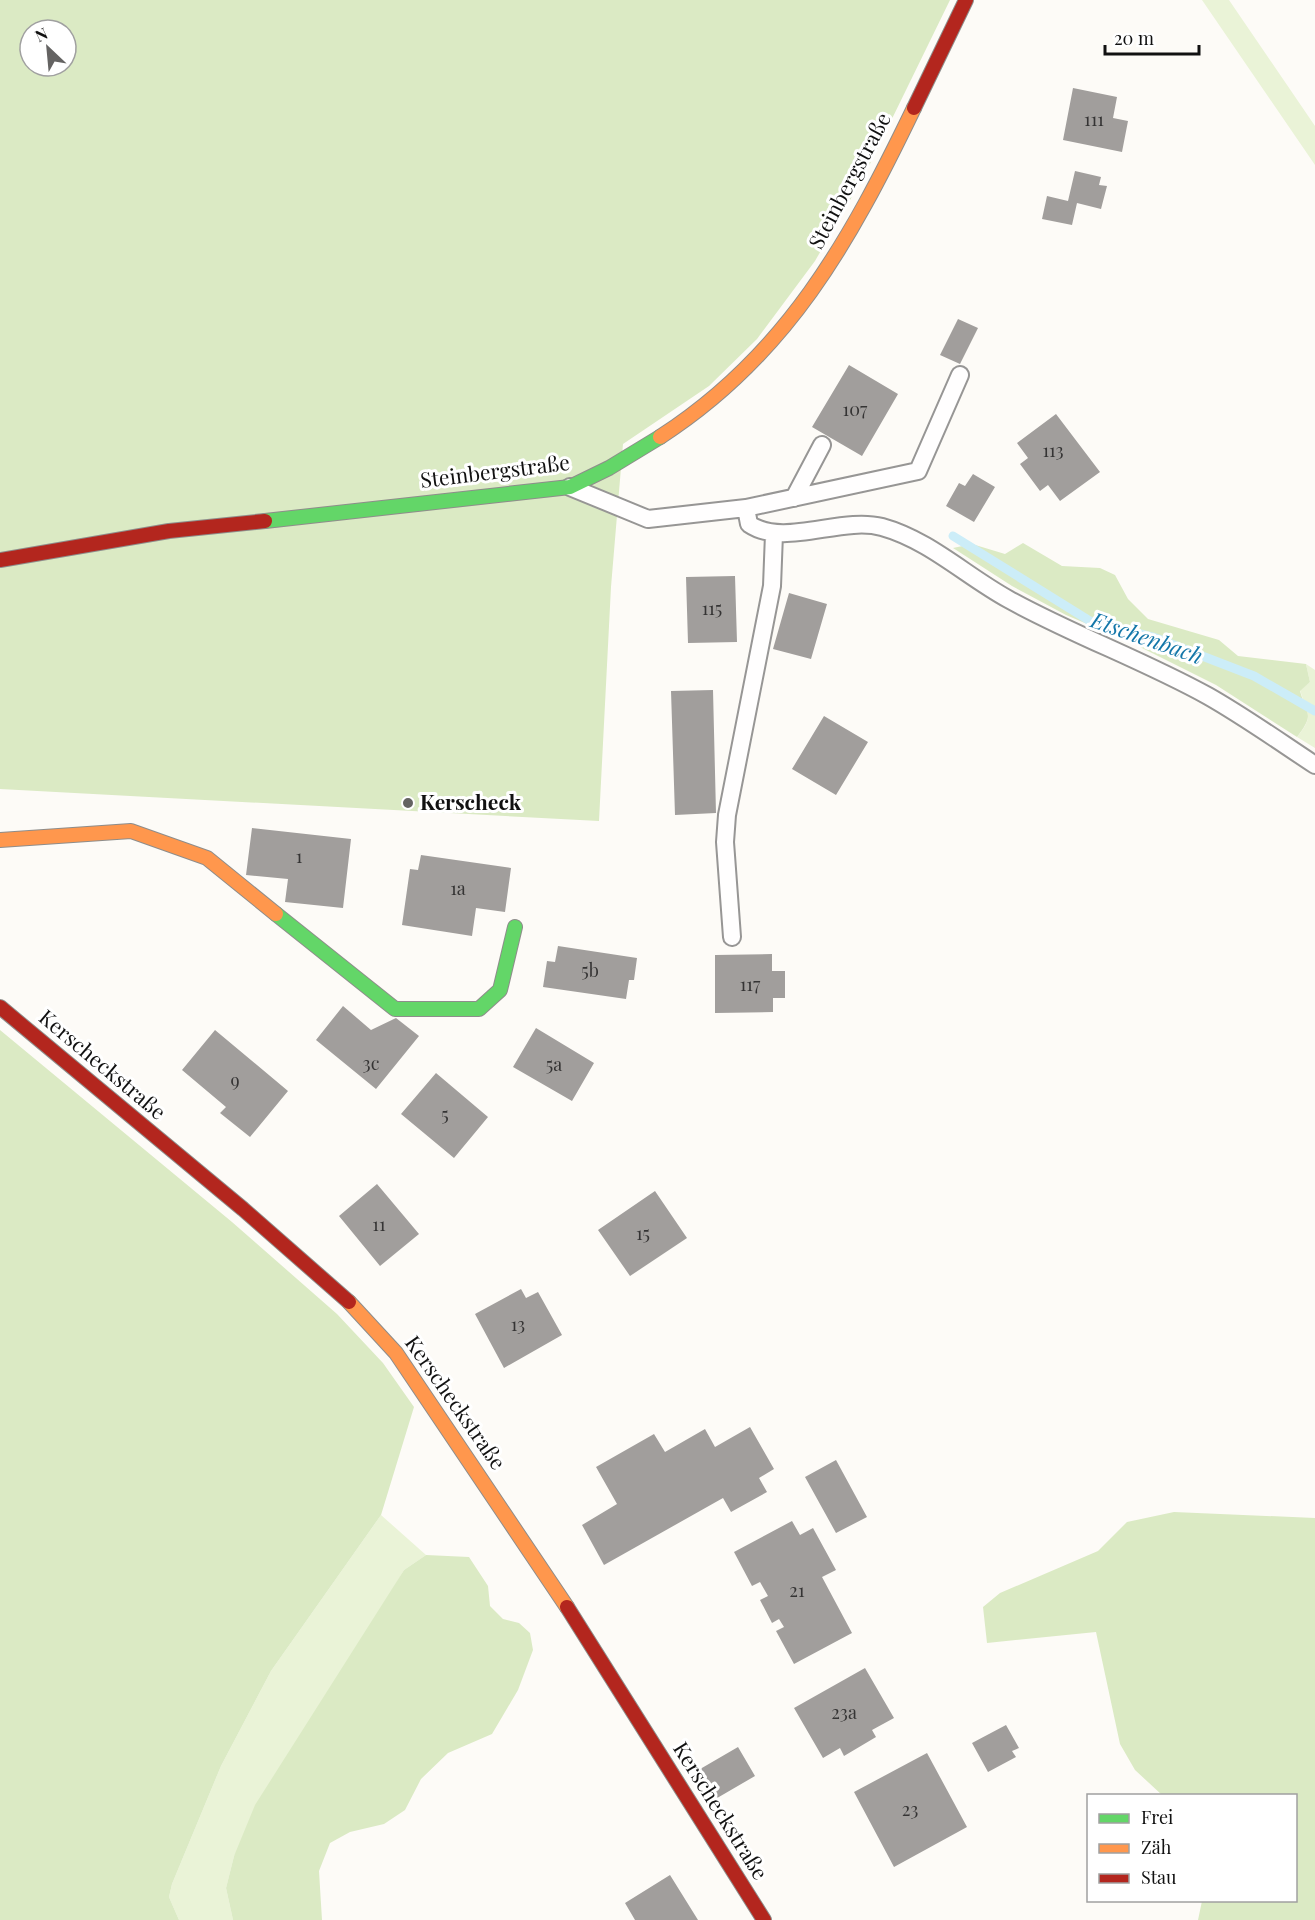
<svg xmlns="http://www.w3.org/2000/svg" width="1315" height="1920" viewBox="0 0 1315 1920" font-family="'Playfair Display',serif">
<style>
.green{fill:#eaf3d7}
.forest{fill:#dbeac4;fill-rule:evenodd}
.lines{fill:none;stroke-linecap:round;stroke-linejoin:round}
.stream{stroke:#ccedf8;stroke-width:9}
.building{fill:#a19e9c}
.lane-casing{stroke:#979695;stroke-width:20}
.fast-casing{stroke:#8e8d8b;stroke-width:16}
.slow-casing{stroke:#8e8d8b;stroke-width:16}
.jam-casing{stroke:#8e8d8b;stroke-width:16}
.lane{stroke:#fffefe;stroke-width:16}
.fast{stroke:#63d668;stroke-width:14}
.slow{stroke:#ff974d;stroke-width:14}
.jam{stroke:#b3261e;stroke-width:14}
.poi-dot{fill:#646362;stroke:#fff;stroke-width:2}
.labels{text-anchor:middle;stroke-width:6;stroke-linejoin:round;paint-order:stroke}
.number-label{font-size:18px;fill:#353434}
.street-label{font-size:21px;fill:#111;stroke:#fff}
.poi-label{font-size:21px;font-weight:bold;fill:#111;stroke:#fff;text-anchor:start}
.water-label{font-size:22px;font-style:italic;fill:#1477a9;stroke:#fff}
</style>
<rect width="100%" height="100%" fill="#fdfbf7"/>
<!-- green -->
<path class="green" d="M1202,0H1229L1315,126V165Z
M1306,664L1315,670V748L1297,737C1315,715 1307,714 1300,690L1310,682Z
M381,1515L426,1555L404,1570L234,1856L226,1888L233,1920H179L169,1897L172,1884L221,1766L271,1671Z"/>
<!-- forest -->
<path class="forest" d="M0,0H950L865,174L815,261L757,339L709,386L623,444L611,587L599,821L0,789ZM30,30H66V66H30Z
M1023,543L1062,566L1100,568L1115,575L1128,599L1148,619L1219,640L1238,656L1306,664L1310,682L1300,691C1307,716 1315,713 1297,737L1216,685L1134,644L1066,615L1012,586L953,548L972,544L1005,554Z
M0,1030L232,1222L337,1314L383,1363L414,1407L381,1515L271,1671L221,1766L172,1884L169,1897L179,1920H0Z
M1174,1512L1315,1518V1920H1198L1202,1901L1296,1900V1796L1162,1795L1135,1770L1120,1744L1096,1632L987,1643L983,1607L1000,1593L1098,1551L1127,1522Z
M426,1555L469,1557L488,1586L490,1606L503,1619L519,1623L530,1633L533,1650L518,1690L492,1734L448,1753L421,1779L405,1810L384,1824L350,1832L330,1843L319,1871L322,1920H233L226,1888L234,1856L255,1805L404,1570Z"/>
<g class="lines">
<!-- stream -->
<path class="stream" d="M953,536L1090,621L1153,637L1254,676L1315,711"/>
</g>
<!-- building -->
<path class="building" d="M1073,88L1117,97L1113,118L1128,121L1122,152L1063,140Z
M1075,171L1101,177L1099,185L1107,186L1101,209L1077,203L1072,225L1042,219L1047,196L1068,201Z
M958,319L978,328L960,364L940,355Z
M849,365L898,394L862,456L812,427Z
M1056,414L1100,472L1060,501L1048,485L1040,491L1020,464L1028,458L1017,443Z
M973,474L995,487L974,522L946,506L959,483L965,486Z
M735,576L737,642L688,643L686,577Z
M789,593L827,604L811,659L773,649Z
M713,690L716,813L675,815L671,691Z
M824,716L868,742L836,795L792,769Z
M252,828L351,839L343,908L285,902L288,879L246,875Z
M421,855L511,868L505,912L476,908L472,936L402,925L410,869L418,870Z
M558,946L637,958L634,980H629L626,999L543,987L547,961L555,962Z
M772,954V971H785V998H773V1012L715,1013V955Z
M343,1006L371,1030L396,1018L419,1036L376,1089L316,1040Z
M536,1028L594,1063L572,1101L513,1067Z
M215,1030L288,1091L250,1137L220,1113L226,1107L182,1070Z
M436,1073L488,1117L454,1158L401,1114Z
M377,1184L419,1234L380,1266L339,1216Z
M655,1191L687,1238L630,1276L598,1230Z
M521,1289L526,1298L538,1292L562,1335L504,1368L475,1314Z
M750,1427L774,1469L759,1478L767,1492L731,1512L723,1498L604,1565L582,1525L617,1504L596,1467L654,1434L665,1452L705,1429L715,1447Z
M836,1460L867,1517L836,1533L805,1477Z
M792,1521L800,1535L813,1528L836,1570L822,1577L852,1633L794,1664L776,1631L784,1627L779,1619L772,1623L760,1600L768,1596L760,1582L752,1586L734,1552Z
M865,1668L894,1718L872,1730L876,1737L844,1756L840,1748L823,1758L794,1708Z
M1006,1725L1019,1748L1012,1751L1016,1757L988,1772L972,1743Z
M738,1747L755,1776L712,1801L695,1772Z
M927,1753L967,1827L894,1867L854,1792Z
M670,1875L698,1920H635L625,1903Z"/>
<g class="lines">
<!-- lane casing -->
<g class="lane-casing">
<path id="lane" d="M570,487L648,519L746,508L749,524C784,548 841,516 882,527C929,540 966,576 1008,599C1073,635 1143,660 1208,696C1245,717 1280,742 1315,765
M794,498L822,445
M746,508L918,471L960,375
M732,937L725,842L727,815L772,586L774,534"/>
</g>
<!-- fast casing -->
<g class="fast-casing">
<path id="fast" d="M265,521L570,487L609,468L660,437
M276,914L395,1009H479L500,990L515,927"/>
</g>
<!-- slow casing -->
<g class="slow-casing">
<path id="slow" d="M660,437C787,355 850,241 914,108
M0,840L131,831L207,858L276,914
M349,1302L396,1353L567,1607"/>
</g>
<!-- jam casing -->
<g class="jam-casing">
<path id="jam" d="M914,108L966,0
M0,560L169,531L265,521
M0,1007L243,1209L349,1302
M567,1607L764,1920"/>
</g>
<!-- lane -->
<use href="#lane" class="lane"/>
<!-- fast -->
<use href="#fast" class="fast"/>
<!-- slow -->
<use href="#slow" class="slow"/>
<!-- jam -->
<use href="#jam" class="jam"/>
</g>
<!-- markers -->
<circle class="poi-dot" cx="408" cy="803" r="6"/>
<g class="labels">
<!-- number labels -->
<g class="number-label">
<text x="1094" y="126">111</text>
<text x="855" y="416">107</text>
<text x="1053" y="457">113</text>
<text x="712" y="615">115</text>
<text x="299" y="863">1</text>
<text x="458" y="895">1a</text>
<text x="590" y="977">5b</text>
<text x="750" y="991">117</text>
<text x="371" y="1070">3c</text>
<text x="554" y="1071">5a</text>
<text x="235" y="1087">9</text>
<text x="445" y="1121">5</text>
<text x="379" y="1231">11</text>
<text x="643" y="1240">15</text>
<text x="518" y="1331">13</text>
<text x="797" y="1597">21</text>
<text x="844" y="1719">23a</text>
<text x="910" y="1816">23</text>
</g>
<!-- street labels -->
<g class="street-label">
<text transform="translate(850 181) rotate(-62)" y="7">Steinbergstraße</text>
<text transform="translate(495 472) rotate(-7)" y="7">Steinbergstraße</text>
<text transform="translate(102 1065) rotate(40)" y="7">Kerscheckstraße</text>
<text transform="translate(455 1403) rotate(55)" y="7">Kerscheckstraße</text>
<text transform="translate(720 1811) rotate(58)" y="7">Kerscheckstraße</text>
</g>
<!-- poi labels -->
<g class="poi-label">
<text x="420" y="810">Kerscheck</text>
</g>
<!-- water labels -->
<g class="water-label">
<text transform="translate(1147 638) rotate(19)" y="8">Etschenbach</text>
</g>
</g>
<!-- legend -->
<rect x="1087" y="1794" width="210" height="108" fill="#ffffff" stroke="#a0a0a0" stroke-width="1.5"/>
<rect x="1099" y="1814" width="30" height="9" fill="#63d668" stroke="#a0a0a0" stroke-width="1.5"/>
<text x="1141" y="1824" font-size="18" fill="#111111">Frei</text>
<rect x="1099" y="1844" width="30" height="9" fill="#ff974d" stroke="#a0a0a0" stroke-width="1.5"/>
<text x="1141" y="1854" font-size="18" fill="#111111">Zäh</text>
<rect x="1099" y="1874" width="30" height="9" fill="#b3261e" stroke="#a0a0a0" stroke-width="1.5"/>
<text x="1141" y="1884" font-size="18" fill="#111111">Stau</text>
<!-- north arrow -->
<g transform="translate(48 48) rotate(334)"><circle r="28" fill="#ffffff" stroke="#a0a0a0" stroke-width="1.5"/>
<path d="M0-4.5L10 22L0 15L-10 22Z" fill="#646362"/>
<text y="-9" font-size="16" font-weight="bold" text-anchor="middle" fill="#111111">N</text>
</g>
<!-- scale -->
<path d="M1105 45v9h94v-9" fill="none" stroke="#111111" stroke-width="3"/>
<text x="1114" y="45" font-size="18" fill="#111111" stroke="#ffffff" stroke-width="4.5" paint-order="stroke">20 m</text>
</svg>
